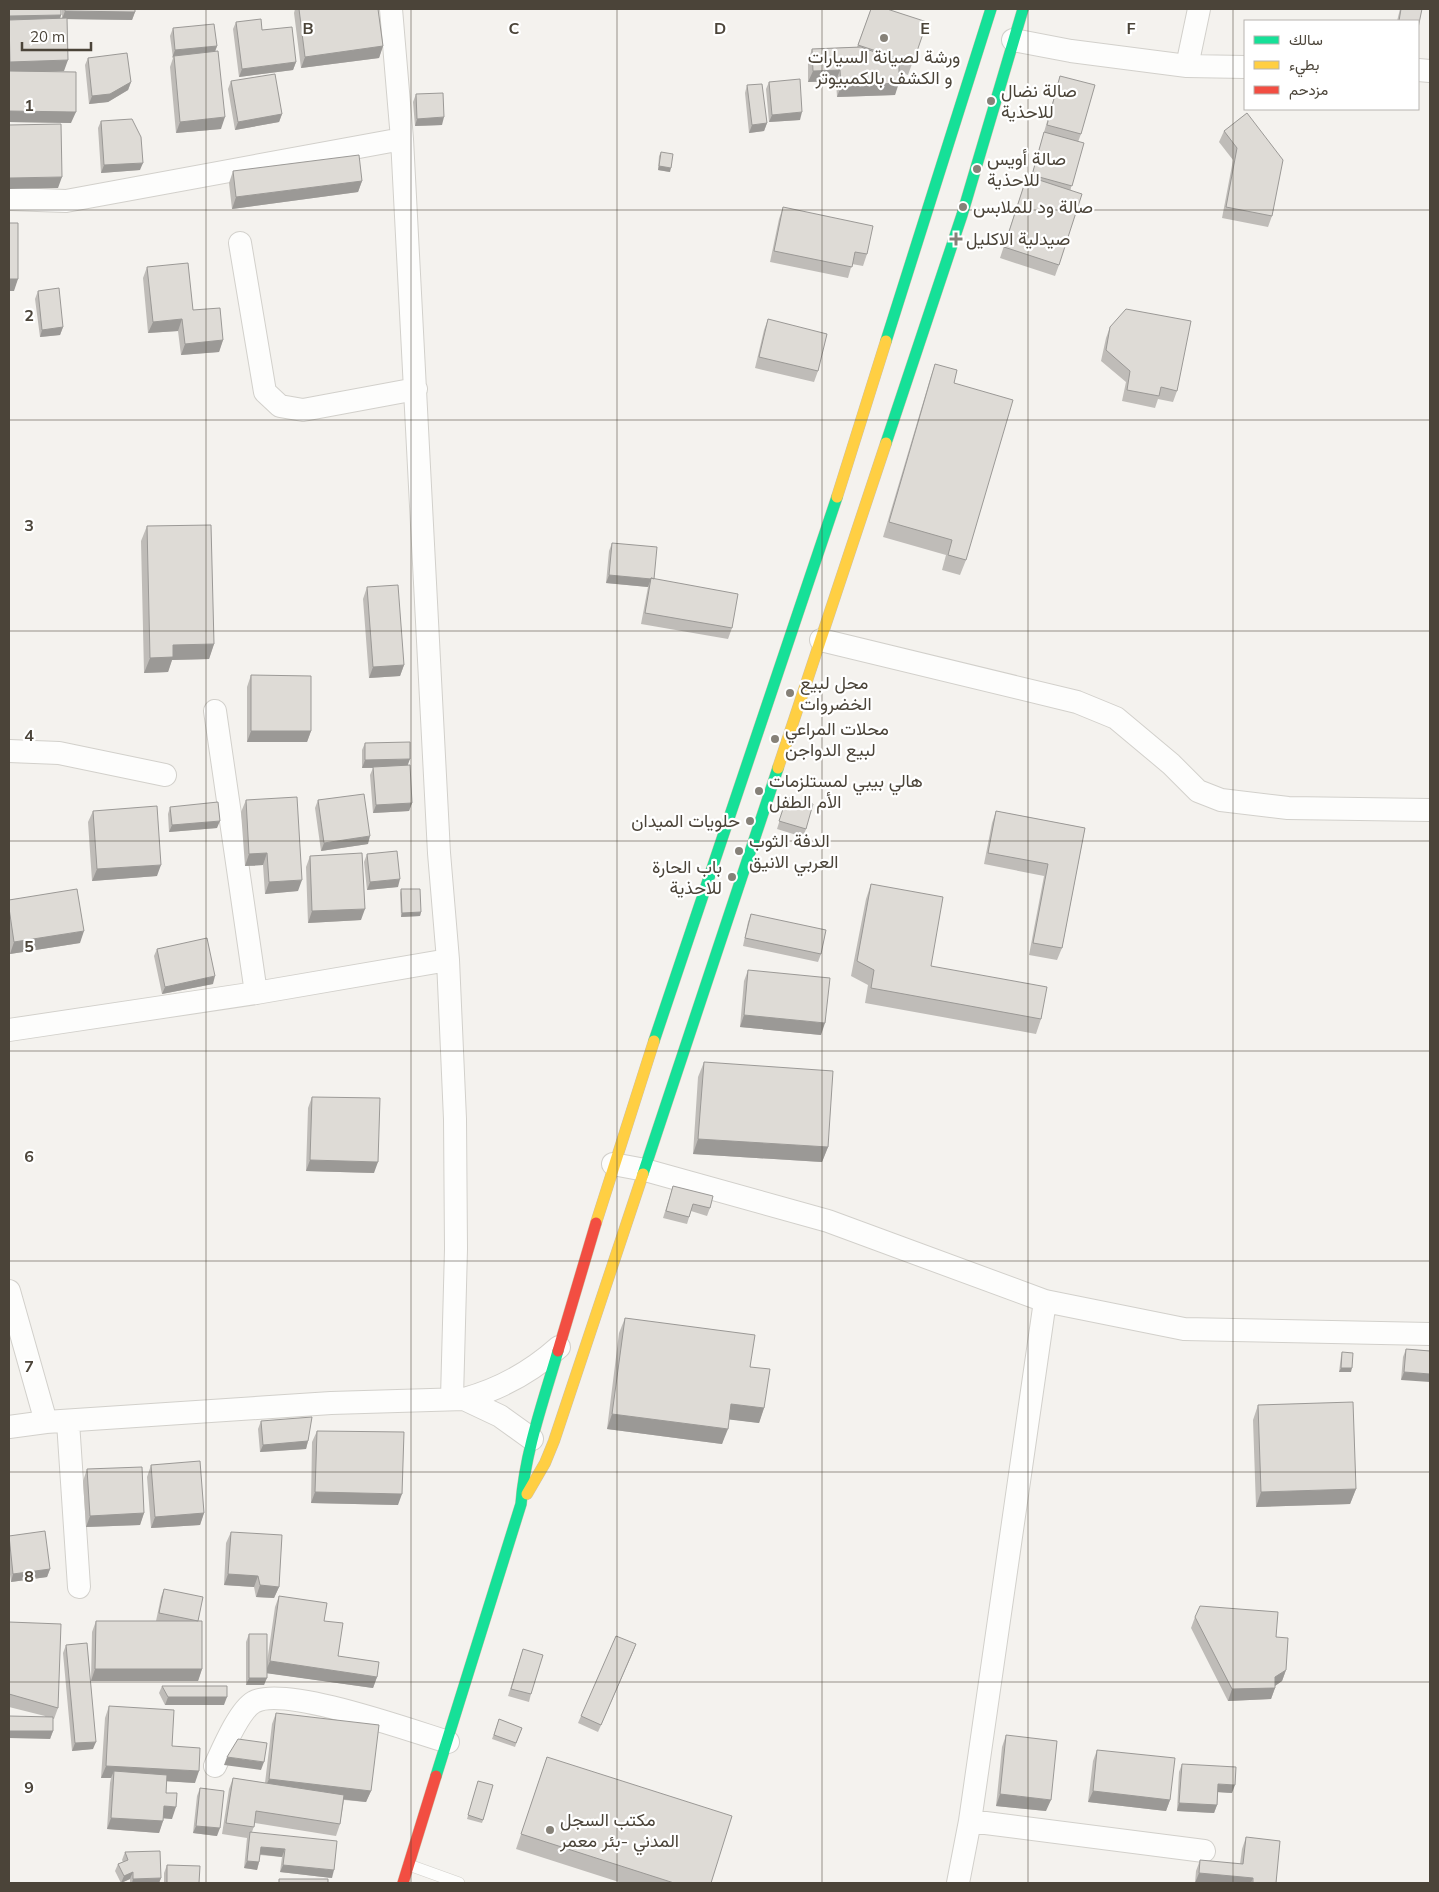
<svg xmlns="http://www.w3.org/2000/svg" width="1439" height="1892" viewBox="0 0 1439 1892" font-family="Mulish,Vazirmatn,sans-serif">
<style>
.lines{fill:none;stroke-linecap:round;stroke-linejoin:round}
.lane-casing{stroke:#d2d0cb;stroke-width:12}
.street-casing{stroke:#d2d0cb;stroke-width:24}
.fast-casing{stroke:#ccbfa9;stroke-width:12}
.slow-casing{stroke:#ccbfa9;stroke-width:12}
.jam-casing{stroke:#ccbfa9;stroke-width:12}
.lane{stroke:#fdfdfc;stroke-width:11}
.street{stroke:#fdfdfc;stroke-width:22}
.fast{stroke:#16e098;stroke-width:11}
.slow{stroke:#ffcf43;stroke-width:11}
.jam{stroke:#f24e42;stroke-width:11}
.wall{fill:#bfbcb8}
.shaded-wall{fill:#9b9996}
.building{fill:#dedbd6;stroke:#9b9996}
.grid{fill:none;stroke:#4b4439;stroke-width:1;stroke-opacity:0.55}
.poi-dot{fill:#868178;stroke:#fff;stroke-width:2}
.labels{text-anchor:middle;stroke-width:4.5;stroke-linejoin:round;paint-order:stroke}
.poi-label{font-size:18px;fill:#4b4439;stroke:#fff;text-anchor:start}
.grid-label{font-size:16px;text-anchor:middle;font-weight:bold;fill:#4b4439;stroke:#fff;stroke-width:4.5;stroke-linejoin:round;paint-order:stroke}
</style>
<rect width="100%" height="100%" fill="#f4f2ee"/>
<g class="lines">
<!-- lane casing -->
<g class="lane-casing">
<path id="lane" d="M409,1865L459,1883"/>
</g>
<!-- street casing -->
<g class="street-casing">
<path id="street" d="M391,9L402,139L439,853L448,960L455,1119L456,1249L452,1398
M1013,40L1071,51L1187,66L1245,67
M1187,66L1199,9
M1418,70L1430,71
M9,199L66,201L402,139
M240,243L265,392L280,406L303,410L416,389
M821,640L1077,702L1116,718L1171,764L1198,791L1221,800L1288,808L1430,810
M215,711L256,993
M9,751L59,753L165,775
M9,1030L256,993L448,960
M613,1164L645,1170L828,1221L1045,1301L1184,1329L1430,1334
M9,1291L46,1422
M464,1399L500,1416L532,1439
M68,1422L79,1587
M9,1427L46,1422L331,1403L464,1399C501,1389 531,1372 559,1347
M215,1766C222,1751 239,1710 254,1702C284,1685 412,1731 448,1742
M970,1821L1204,1851
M958,1883L970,1821L1045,1301"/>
</g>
<!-- fast casing -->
<g class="fast-casing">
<path id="fast" d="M886,341L991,9
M886,443L962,215L1023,9
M654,1041L837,497
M643,1174L778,768
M436,1776L521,1504C525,1452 543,1402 558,1351"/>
</g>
<!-- slow casing -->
<g class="slow-casing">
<path id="slow" d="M837,497L886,341
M778,768L886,443
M596,1223L654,1041
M527,1494L545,1463L554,1441L643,1174"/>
</g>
<!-- jam casing -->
<g class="jam-casing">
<path id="jam" d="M558,1351L596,1223
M403,1883L436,1776"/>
</g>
<!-- lane -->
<use href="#lane" class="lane"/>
<!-- street -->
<use href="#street" class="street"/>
<!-- fast -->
<use href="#fast" class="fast"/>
<!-- slow -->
<use href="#slow" class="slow"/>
<!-- jam -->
<use href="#jam" class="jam"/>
</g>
<!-- wall -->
<path class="wall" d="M9,9L61,15L60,18H62V9H135V12L132,20L67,19L64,71L48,72L71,123L9,122Z
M295,9H378L383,46L379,58L301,68L294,13Z
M871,9L927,22L908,75L899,72L895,95L837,97L836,81L808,82V61L812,49L857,47Z
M1400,9H1422L1418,21H1397Z
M236,22L262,30L296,62L293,70L239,77L233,29Z
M173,28L217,46L215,52L221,129L176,133L170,67L173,58L170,36Z
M88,58L131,82L128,90L108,102L89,104L85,65Z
M1060,76L1081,134L1078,142L1059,265L1055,276L1000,258L1027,176L1031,178Z
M231,81L282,114L279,122L235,130L228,89Z
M769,82L800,120L769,122L766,89Z
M747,85L767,123L764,131L749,133L745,93Z
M416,94L442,125L415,126L413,102Z
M1247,113L1272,216L1268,227L1222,218L1233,160L1219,142L1224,131Z
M101,121L140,170L101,173L98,128Z
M661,152L670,172L658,170L659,156Z
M233,171L362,181L358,192L232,209L229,183Z
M783,207L867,254L863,266L852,264L848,278L770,262L779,219Z
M147,267L223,340L219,352L181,355L178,331L148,333L143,278Z
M38,291L63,327L60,335L40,337L35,299Z
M768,319L818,371L814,382L755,368L764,330Z
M1110,327L1177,391L1173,402L1158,399L1155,408L1122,401L1126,382L1101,361L1106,338Z
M935,364L954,383L966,560L960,575L942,570L946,555L883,537L930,379Z
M147,526L214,644L209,659L172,660L168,672L144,673L141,541Z
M612,543L654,579L732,628L728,639L641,624L648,587L606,583L609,551Z
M367,587L404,665L400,676L369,678L363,599Z
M251,675L311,731L307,742H247V687Z
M365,743L408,765L412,803L409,811L373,813L370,775L373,768H362V750Z
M787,797L806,829L803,837L777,829Z
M246,800L298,891L265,894L263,865L245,866L241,812Z
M318,800L368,844L321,851L315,808Z
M170,807L217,828L169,832L168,814Z
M93,811L157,876L92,881L88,822Z
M996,811L1085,828L1062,948L1057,960L1029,955L1044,876L984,864L992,823Z
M367,854L398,887L367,890L364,862Z
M310,856L361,920L308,923L306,867Z
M871,884L931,966L1041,1019L1036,1034L865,1003L868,985L851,976L866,899Z
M401,889L421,912L420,916L401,917L400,893Z
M9,900L80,943L10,954L9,944Z
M751,914L821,954L818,962L743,946L748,922Z
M157,949L213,984L162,994L154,956Z
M748,970L821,1035L740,1027L744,981Z
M704,1062L828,1147L822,1162L693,1154L698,1077Z
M312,1097L374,1173L306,1171L308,1108Z
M673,1186L710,1208L707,1216L691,1211L687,1224L663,1218Z
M625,1318L750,1367L764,1408L759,1423L729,1419L722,1444L607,1429L619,1333Z
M1406,1349L1430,1351L1401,1380L1403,1357Z
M1342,1352L1351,1372H1339L1341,1356Z
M1258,1405L1356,1489L1350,1504L1256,1507L1253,1420Z
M261,1421L308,1441L306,1449L260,1452L258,1429Z
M317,1431L398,1505L311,1503L312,1442Z
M151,1465L204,1513L200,1525L151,1528L147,1477Z
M87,1469L144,1513L140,1525L86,1527L83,1481Z
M231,1532L279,1587L274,1598L256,1597L254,1587L224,1585L226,1543Z
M9,1536L50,1569L47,1577L11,1582L9,1567Z
M164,1589L198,1621L202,1669L198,1681H91L92,1632L96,1621H156L161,1597Z
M279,1596L324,1621L338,1656L377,1677L373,1688L267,1673L264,1685H246V1642L249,1634L267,1662L275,1607Z
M1195,1617L1276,1637L1286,1670L1282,1681L1275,1686V1688L1271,1699L1228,1701L1191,1628Z
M9,1622L58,1708L54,1719H53V1731L50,1739L45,1716L9,1707Z
M636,1644L598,1732L578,1723L581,1716Z
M66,1645L93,1749L72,1751L63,1653Z
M523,1649L531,1694L529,1702L508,1696Z
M162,1686L224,1705H165L159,1693Z
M109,1706L172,1746L195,1783L167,1781L166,1793L172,1819L163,1818V1821L159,1833L107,1829L110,1783L111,1778H101L105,1718Z
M276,1713L371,1791L366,1802L344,1800L340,1824L336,1836L255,1823L252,1832L332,1878L280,1872L282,1857L260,1855L259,1862L257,1870L244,1868L247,1838L222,1834L229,1789L233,1778L265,1783L272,1724Z
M499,1719L522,1728L515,1747L492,1739Z
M1006,1735L1046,1811L996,1806L1002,1747Z
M1097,1750L1170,1800L1166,1811L1088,1802L1093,1761Z
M547,1757L711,1883H622L516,1849Z
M1182,1764L1232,1793L1218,1792L1217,1805L1214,1813L1177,1811L1179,1772Z
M477,1785L483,1820L482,1823L467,1819Z
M200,1788L217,1836L193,1833L197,1796Z
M1246,1837L1276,1883H1195L1196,1871L1200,1860L1240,1864L1242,1849Z
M125,1852L161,1878L159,1883H130V1879L121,1883L115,1871L118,1864L123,1862L122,1860Z
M167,1865L199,1883H164V1873Z"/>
<!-- shaded-wall -->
<path class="shaded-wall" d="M65,11L135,12L132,20L62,19Z
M61,15L59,22L9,23V16Z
M217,46L214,54L174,56L172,58L175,50Z
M383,46L379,58L301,68L305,57Z
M68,60L64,71L9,73V65L10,62Z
M296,62L293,70L239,77L242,69Z
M840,70L836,81L808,82L813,71Z
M131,82L128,90L108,102L89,104L92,96Z
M899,83L895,95L837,97L841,86Z
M9,111L76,112L71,123L9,122Z
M802,112L800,120L769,122L772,115Z
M282,114L279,122L235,130L238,122Z
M225,117L221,129L176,133L180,122Z
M444,117L442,125L415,126L417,119Z
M767,123L764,131L749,133L752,125Z
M143,163L140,170L101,173L104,165Z
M659,166L671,168L670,172L658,170Z
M62,177L58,188L9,189V178Z
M362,181L358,192L232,209L236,197Z
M9,279H18L14,291H9Z
M182,319L178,331L148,333L153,322Z
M63,327L60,335L40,337L42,330Z
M223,340L219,352L181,355L185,344Z
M609,575L651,579L648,587L606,583Z
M214,644L209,659L172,660L168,672L144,673L150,658L173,645Z
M404,665L400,676L369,678L373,667Z
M251,731H311L307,742H247Z
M410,759L407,767L362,768L365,760Z
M412,803L409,811L373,813L376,805Z
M220,821L217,828L169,832L172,825Z
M370,836L368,844L321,851L324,843Z
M267,853L263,865L245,866L249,854Z
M161,865L157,876L92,881L97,869Z
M400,879L398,887L367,890L370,882Z
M302,880L298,891L265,894L269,882Z
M365,909L361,920L308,923L312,911Z
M421,912L420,916L401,917L402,913Z
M84,931L80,943L10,954L14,942Z
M215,976L213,984L162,994L165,987Z
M744,1015L825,1023L821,1035L740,1027Z
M698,1139L828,1147L822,1162L693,1154Z
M310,1160L378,1162L374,1173L306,1171Z
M1341,1368H1352L1351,1372H1339Z
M1404,1372L1430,1374V1382L1401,1380Z
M731,1404L764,1408L759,1423L725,1419Z
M612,1414L728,1429L722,1444L607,1429Z
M308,1441L306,1449L260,1452L263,1445Z
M1356,1489L1350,1504L1256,1507L1261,1492Z
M315,1492L402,1494L398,1505L311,1503Z
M144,1513L140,1525L86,1527L90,1516Z
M204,1513L200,1525L151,1528L155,1517Z
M50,1569L47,1577L11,1582L13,1574Z
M228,1574L258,1576L254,1587L224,1585Z
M260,1585L279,1587L274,1598L256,1597Z
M636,1644L633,1652L598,1732L601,1725Z
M270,1661L377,1677L373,1688L265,1673Z
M95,1669H202L198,1681H91Z
M1286,1670L1282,1681L1272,1688H1275L1271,1699L1228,1701L1232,1689L1275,1677Z
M249,1678H267L264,1685H246Z
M168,1697H227L224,1705H165Z
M9,1731H53L50,1739L9,1738Z
M96,1742L93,1749L72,1751L75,1743Z
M227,1757L264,1762L261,1770L224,1765Z
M106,1766L199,1771L195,1783L113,1778L114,1771L111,1778H101Z
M269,1779L371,1791L366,1802L264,1790Z
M1218,1784L1235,1785L1232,1793L1216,1792Z
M1093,1791L1170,1800L1166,1811L1088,1802Z
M1000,1794L1051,1800L1046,1811L996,1806Z
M1179,1803L1217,1805L1214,1813L1177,1811Z
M164,1806L176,1807L172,1819L160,1818Z
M111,1818L163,1821L159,1833L107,1829Z
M196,1826L220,1828L217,1836L193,1833Z
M261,1847L285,1849L282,1857L258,1854Z
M247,1861L259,1862L257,1870L244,1868Z
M283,1865L334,1870L332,1878L280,1872Z
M133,1872L130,1879L121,1883L124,1876Z
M1199,1873L1253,1878L1251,1883H1195Z
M161,1878L159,1883H132L133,1879Z"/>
<!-- building -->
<path class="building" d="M9,9H61V15L9,16Z
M65,9H135V12L65,11Z
M299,9H378L383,46L305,57Z
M871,9H887L927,22L913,63L858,45Z
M1401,9H1422L1418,28V21H1399Z
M67,18L68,60L10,62L9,20Z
M261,19L262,30L292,27L296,62L242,69L236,22Z
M214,24L217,46L175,50L173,28Z
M861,47L899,61V83L841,86L840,70L813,71L812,49Z
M218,51L225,117L180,122L174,56Z
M127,53L131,82L110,94L92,96L88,58Z
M9,71L76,72V112L9,111Z
M275,74L282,114L238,122L231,81Z
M1060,76L1095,85L1081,134L1047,125Z
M800,79L802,112L772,115L769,82Z
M762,84L767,123L752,125L747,85Z
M443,93L444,117L417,119L416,94Z
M1247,113L1283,160L1272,216L1226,207L1237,148L1224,131Z
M132,119L141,137L143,163L104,165L101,121Z
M61,124L62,177L9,178V125Z
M1044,132L1084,143L1072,186L1032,175Z
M661,152L673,154L671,168L659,166Z
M359,155L362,181L236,197L233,171Z
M1027,176L1082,194L1059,265L1004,247Z
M783,207L873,226L867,254L855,252L852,267L774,251Z
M9,223H18V279H9Z
M188,263L193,310L220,308L223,340L185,344L182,319L153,322L147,267Z
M59,288L63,327L42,330L38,291Z
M1126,309L1191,321L1177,391L1161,387L1159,396L1127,390L1130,371L1106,350L1110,327Z
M768,319L827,334L818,371L759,357Z
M935,364L957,370L954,383L1013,400L966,560L948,555L952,540L889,522Z
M211,525L214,644L173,645V657L150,658L147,526Z
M612,543L657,547L654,579L651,578V579L609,575Z
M651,578L738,594L732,628L645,613Z
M398,585L404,665L373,667L367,587Z
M251,675L311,676V731H251Z
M410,742V759L365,760V743Z
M410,765L412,803L376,805L373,767Z
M364,794L370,836L324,843L318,800Z
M297,797L302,880L269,882L267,853L249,854L246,800Z
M787,797L813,804L806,829L779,821Z
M218,802L220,821L172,825L170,807Z
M157,806L161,865L97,869L93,811Z
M996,811L1085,828L1062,948L1033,943L1048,864L988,853Z
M397,851L400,879L370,882L367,854Z
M362,853L365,909L312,911L310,856Z
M871,884L943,897L931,966L1047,987L1041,1019L871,988L874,970L857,961Z
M77,889L84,931L14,942L9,908V900Z
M401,889H420L421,912L402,913Z
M751,914L826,930L821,954L745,938Z
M207,938L215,976L165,987L157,949Z
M748,970L830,978L825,1023L744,1015Z
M704,1062L833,1071L828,1147L698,1139Z
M312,1097L380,1098L378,1162L310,1160Z
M673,1186L713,1196L710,1208L693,1204L689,1217L666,1211Z
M625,1318L755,1335L750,1367L770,1369L764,1408L731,1404L728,1429L612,1414Z
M1406,1349L1430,1351V1374L1404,1372Z
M1342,1352L1353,1353L1352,1368H1341Z
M1353,1402L1356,1489L1261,1492L1258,1405Z
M312,1417L308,1441L263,1445L261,1421Z
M317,1431L404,1432L402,1494L315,1492Z
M200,1461L204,1513L155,1517L151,1465Z
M142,1467L144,1513L90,1516L87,1469Z
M45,1531L50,1569L13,1574L9,1536Z
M231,1532L282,1535L279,1587L260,1585L258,1576L228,1574Z
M164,1589L203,1597L198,1621L159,1613Z
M279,1596L327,1603L324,1621L343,1623L338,1656L379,1662L377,1677L270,1661Z
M1200,1606L1278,1612L1276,1637L1288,1638L1286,1670L1275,1677V1688L1232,1689L1195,1617Z
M96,1621H202V1669H95Z
M9,1622L61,1624L58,1708L9,1694Z
M249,1634H267V1678H249Z
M616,1636L636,1644L601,1725L581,1716Z
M87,1643L96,1742L75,1743L66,1645Z
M523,1649L543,1655L531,1694L511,1689Z
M162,1686H227V1697H168Z
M109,1706L174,1710L172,1746L200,1748L199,1771L106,1766Z
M276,1713L379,1725L371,1791L269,1779Z
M9,1716L53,1717V1731H9Z
M499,1719L522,1728L516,1743L494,1735Z
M1006,1735L1057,1741L1051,1800L1000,1794Z
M238,1739L267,1743L264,1762L227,1757Z
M1097,1750L1175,1758L1170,1800L1093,1791Z
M547,1757L732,1816L711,1883H674L521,1834Z
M1182,1764L1236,1767L1235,1785L1218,1784L1217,1805L1179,1803Z
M114,1771L167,1775L166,1793H177L176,1807L164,1806L163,1821L111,1818Z
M233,1778L344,1795L340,1824L256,1811L254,1827L226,1823Z
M478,1781L493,1785L483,1820L468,1815Z
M200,1788L224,1791L220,1828L196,1826Z
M250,1832L337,1841L334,1870L283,1865L285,1849L261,1847L259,1862L247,1861Z
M1246,1837L1280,1841L1276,1883H1253V1878L1199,1873L1200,1860L1243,1864Z
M160,1851L161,1878L133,1879V1872L124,1876L118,1864L128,1860L125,1852Z
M167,1865L200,1866L199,1883H167Z
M279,1879H328V1883H279Z"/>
<!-- grid -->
<path class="grid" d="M206,9V1883M411,9V1883M617,9V1883M822,9V1883M1028,9V1883M1233,9V1883M9,210H1430M9,420H1430M9,631H1430M9,841H1430M9,1051H1430M9,1261H1430M9,1472H1430M9,1682H1430"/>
<!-- markers -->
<g class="poi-dot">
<circle cx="884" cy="38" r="5"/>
<circle cx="991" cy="101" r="5"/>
<circle cx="977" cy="169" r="5"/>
<circle cx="963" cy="207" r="5"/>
<path d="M953.5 231.5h5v5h5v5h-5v5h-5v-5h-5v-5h5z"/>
<circle cx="790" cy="693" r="5"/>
<circle cx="775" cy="739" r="5"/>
<circle cx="759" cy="791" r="5"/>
<circle cx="750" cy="821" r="5"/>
<circle cx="739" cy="851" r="5"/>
<circle cx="732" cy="877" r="5"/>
<circle cx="550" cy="1830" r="5"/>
</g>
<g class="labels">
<!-- poi labels -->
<g class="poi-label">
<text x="884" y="63" text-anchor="middle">ورشة لصيانة السيارات<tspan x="884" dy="21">و الكشف بالكمبيوتر</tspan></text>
<text x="1001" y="97">صالة نضال<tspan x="1001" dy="21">للاحذية</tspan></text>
<text x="987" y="165">صالة أويس<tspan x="987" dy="21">للاحذية</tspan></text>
<text x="973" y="213">صالة ود للملابس</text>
<text x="966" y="245">صيدلية الاكليل</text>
<text x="800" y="689">محل لبيع<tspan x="800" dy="21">الخضروات</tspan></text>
<text x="785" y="735">محلات المراعي<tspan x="785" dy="21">لبيع الدواجن</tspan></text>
<text x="769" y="787">هالي بيبي لمستلزمات<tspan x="769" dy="21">الأم الطفل</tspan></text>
<text x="740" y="827" text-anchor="end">حلويات الميدان</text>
<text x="749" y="847">الدفة الثوب<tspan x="749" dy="21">العربي الانيق</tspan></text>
<text x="722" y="873" text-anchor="end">باب الحارة<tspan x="722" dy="21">للاحذية</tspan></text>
<text x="560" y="1826">مكتب السجل<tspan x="560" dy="21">المدني -بئر معمر</tspan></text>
</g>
</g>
<g class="grid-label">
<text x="308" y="34">B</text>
<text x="514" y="34">C</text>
<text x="720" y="34">D</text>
<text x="925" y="34">E</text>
<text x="1131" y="34">F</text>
<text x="29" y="111">1</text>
<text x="29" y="321">2</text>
<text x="29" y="531">3</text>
<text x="29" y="741">4</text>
<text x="29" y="952">5</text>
<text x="29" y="1162">6</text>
<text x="29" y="1372">7</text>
<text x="29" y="1582">8</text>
<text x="29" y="1793">9</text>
</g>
<!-- border -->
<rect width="1439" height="1892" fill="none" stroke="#4b4439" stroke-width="20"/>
<!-- legend -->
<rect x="1244" y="20" width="175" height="90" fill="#ffffff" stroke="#b7b4b0"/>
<rect x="1254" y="36" width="25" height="8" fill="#16e098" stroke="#b7b4b0"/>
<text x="1289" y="45" font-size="15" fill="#4b4439">سالك</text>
<rect x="1254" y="61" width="25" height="8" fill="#ffcf43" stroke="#b7b4b0"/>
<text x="1289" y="70" font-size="15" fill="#4b4439">بطيء</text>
<rect x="1254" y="86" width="25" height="8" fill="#f24e42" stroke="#b7b4b0"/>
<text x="1289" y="95" font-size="15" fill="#4b4439">مزدحم</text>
<!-- scale -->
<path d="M22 42v8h69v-8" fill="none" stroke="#4b4439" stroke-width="2.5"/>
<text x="30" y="42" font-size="15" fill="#4b4439" stroke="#ffffff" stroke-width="4" paint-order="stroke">20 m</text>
</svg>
